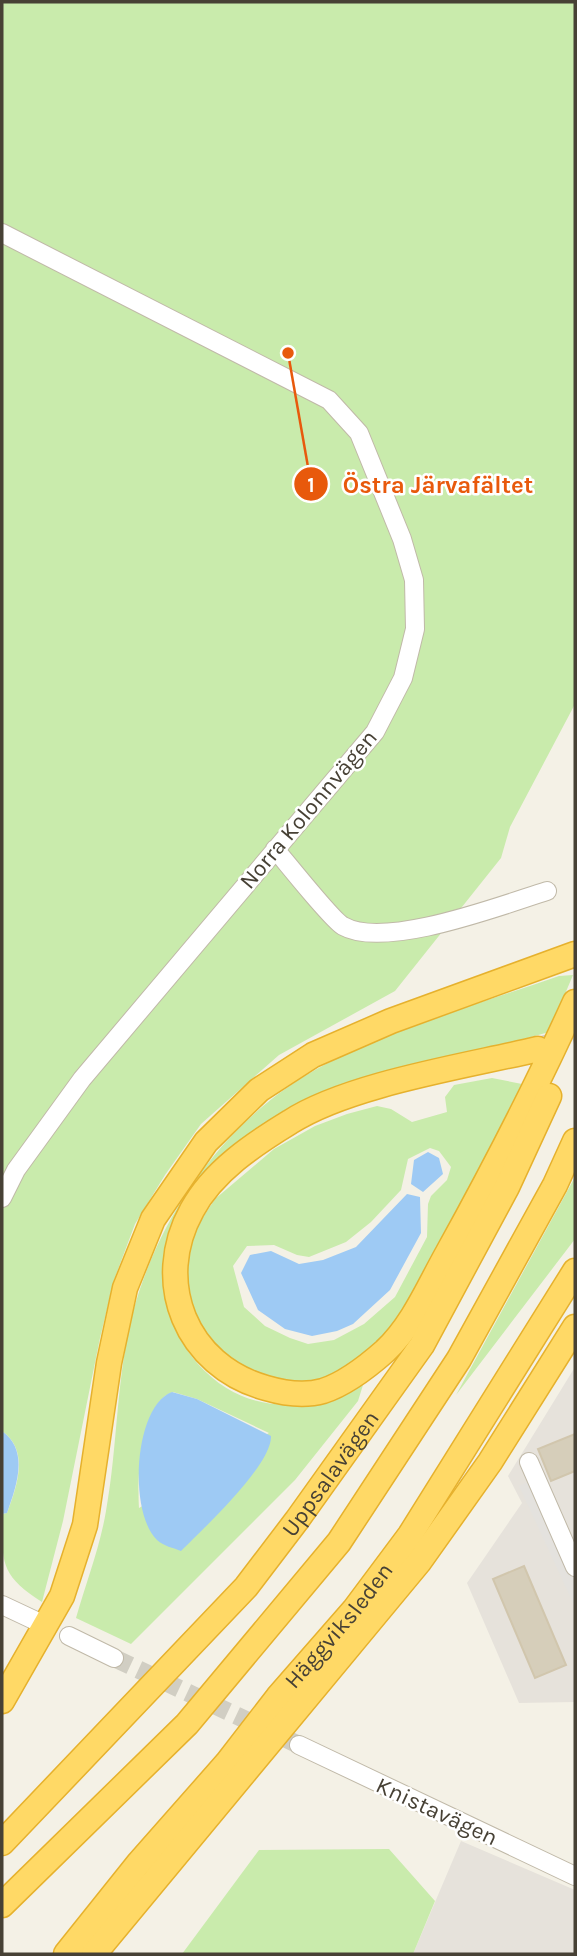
<svg xmlns="http://www.w3.org/2000/svg" width="577" height="1956" viewBox="0 0 577 1956" font-family="Karla,sans-serif">
<style>
.industrial{fill:#e6e2db}
.green{fill:#c9ebac;fill-rule:evenodd}
.parking{fill:#e4e2de}
.water{fill:#9ecaf4}
.building{fill:#d6ceba;stroke:#d1c6ad;stroke-width:2}
.lines{fill:none;stroke-linecap:round;stroke-linejoin:round}
.minor-tunnel{stroke:#d1cec3;stroke-width:18;stroke-dasharray:18 9;stroke-linecap:butt}
.highway-tunnel{stroke:#d1cec3;stroke-width:24;stroke-dasharray:24 12;stroke-linecap:butt}
.minor-casing{stroke:#c0b9a8;stroke-width:20}
.highway-casing{stroke:#e6b12d;stroke-width:27}
.minor{stroke:#fff;stroke-width:18}
.highway{stroke:#ffd966;stroke-width:24}
.labels{text-anchor:middle;stroke-width:5;stroke-linejoin:round;paint-order:stroke}
.street-label{font-size:23px;fill:#474135;stroke:#fff}
.leader{fill:none;stroke:#e8590c;stroke-width:2.5}
.callout-dot{fill:#e8590c;stroke:#fff;stroke-width:2.5}
.mark-label{font-size:21px;text-anchor:middle;font-weight:bold;fill:#fff}
.callout-label{font-size:24px;text-anchor:middle;font-weight:bold;fill:#e8590c;stroke:#fff;stroke-width:5;stroke-linejoin:round;paint-order:stroke}
</style>
<rect width="100%" height="100%" fill="#f4f1e6"/>
<!-- industrial -->
<path class="industrial" d="M575,1367V1702L519,1703L467,1583L522,1503L508,1476Z
M461,1841L575,1890V1954H413Z"/>
<!-- green -->
<path class="green" d="M2,2H575V704L510,827L501,858L395,991L279,1055L201,1124L165,1175L135,1224L114,1280L100,1338L63,1521L42,1602C0,1575 2,1563 2,1514L7,1513C17,1486 30,1451 2,1431Z
M573,975L549,1032L347,1089L190,1198C186,1219 167,1291 169,1308C173,1329 184,1348 198,1364C245,1416 303,1412 363,1385L358,1401L295,1480L131,1644L76,1618C86,1583 100,1547 106,1511C118,1445 116,1377 133,1312C161,1209 231,1113 326,1064C400,1026 481,1003 559,976ZM173,1392L197,1399L269,1433L139,1508C137,1478 140,1403 173,1392Z
M492,1078L522,1084L513,1114L400,1320L368,1353L334,1375L307,1382L257,1379L208,1343L188,1301L187,1254L196,1228L215,1199L274,1149L315,1126L347,1114L377,1106L391,1109L412,1122L447,1112L445,1097L454,1085ZM430,1148L439,1151L451,1167L447,1180L431,1196L428,1204L427,1237L395,1297L364,1324L334,1340L308,1344L290,1338L265,1326L244,1307L233,1266L247,1246L274,1245L297,1255L309,1257L346,1242L371,1222L401,1190L408,1159Z
M575,1177V1239L456,1395Z
M389,1849L435,1901L413,1954H182L259,1850Z"/>
<!-- parking -->
<path class="parking" d="M530,1481L575,1578V1607L519,1486Z"/>
<!-- water -->
<path class="water" d="M428,1152L439,1158L443,1174L423,1192L411,1184L414,1160Z
M407,1194L420,1197L421,1233L390,1290L353,1324L337,1331L312,1336L285,1329L258,1310L241,1273L250,1255L271,1251L299,1264L323,1260L356,1247Z
M172,1392L197,1399L271,1436C272,1465 203,1529 181,1551C174,1548 163,1546 157,1540C128,1512 134,1406 172,1392Z
M2,1431C30,1451 16,1487 7,1513L2,1514Z"/>
<!-- building -->
<path class="building" d="M575,1434V1471L551,1481L538,1449Z
M524,1566L566,1665L535,1678L493,1579Z"/>
<g class="lines">
<!-- minor-tunnel -->
<path class="minor-tunnel" d="M114,1658L299,1745"/>
<!-- highway-tunnel -->
<path class="highway-tunnel" d="M538,1049L575,1039"/>
<!-- minor casing -->
<g class="minor-casing">
<path id="minor" d="M2,233L329,400L359,433L402,539L414,580L415,629L403,678L375,732L82,1079L16,1170L2,1198
M275,849C287,863 332,920 343,926C385,950 502,905 547,891
M529,1462L575,1567
M2,1605L34,1620
M69,1636L114,1658
M299,1745L575,1876"/>
</g>
<!-- highway casing -->
<g class="highway-casing">
<g id="highway">
<path d="M538,1049C467,1066 349,1084 290,1122C254,1144 213,1171 192,1210C152,1282 186,1366 266,1388C283,1393 305,1396 323,1391C345,1384 368,1366 385,1351C413,1325 429,1286 447,1254C493,1171 536,1088 575,1002"/>
<path d="M2,1701L62,1596L85,1525L109,1363L125,1288L153,1219L206,1142L259,1090L313,1055L391,1021L575,954"/>
<path id="s1" d="M2,1843L246,1587L297,1520L422,1345L507,1187L549,1096"/>
<path d="M2,1905L187,1724L339,1542L459,1359L555,1185L575,1141"/>
<path id="s2" d="M66,1954L138,1864L227,1763L278,1697L354,1610L410,1535L575,1271"/>
<path d="M94,1954L419,1562L490,1462L575,1327"/>
</g>
</g>
<!-- minor -->
<use href="#minor" class="minor"/>
<!-- highway -->
<use href="#highway" class="highway"/>
</g>
<g class="labels">
<!-- street labels -->
<g class="street-label">
<text transform="translate(308 809) rotate(-50)" y="8">Norra Kolonnvägen</text>
<text dy="8" stroke="none"><textPath href="#s1" startOffset="495">Uppsalavägen</textPath></text>
<text dy="8" stroke="none"><textPath href="#s2" startOffset="427">Häggviksleden</textPath></text>
<text transform="translate(437 1811) rotate(25)" y="8">Knistavägen</text>
</g>
</g>
<!-- callouts -->
<path class="leader" d="M288 353L311 484"/>
<g class="callout-dot">
<circle cx="288" cy="353" r="7"/>
<circle cx="311" cy="484" r="18"/>
</g>
<g class="mark-label">
<text x="311" y="492">1</text>
</g>
<g class="callout-label">
<text x="438" y="493">Östra Järvafältet</text>
</g>
<!-- border -->
<rect width="577" height="1956" fill="none" stroke="#474135" stroke-width="7"/>
</svg>
